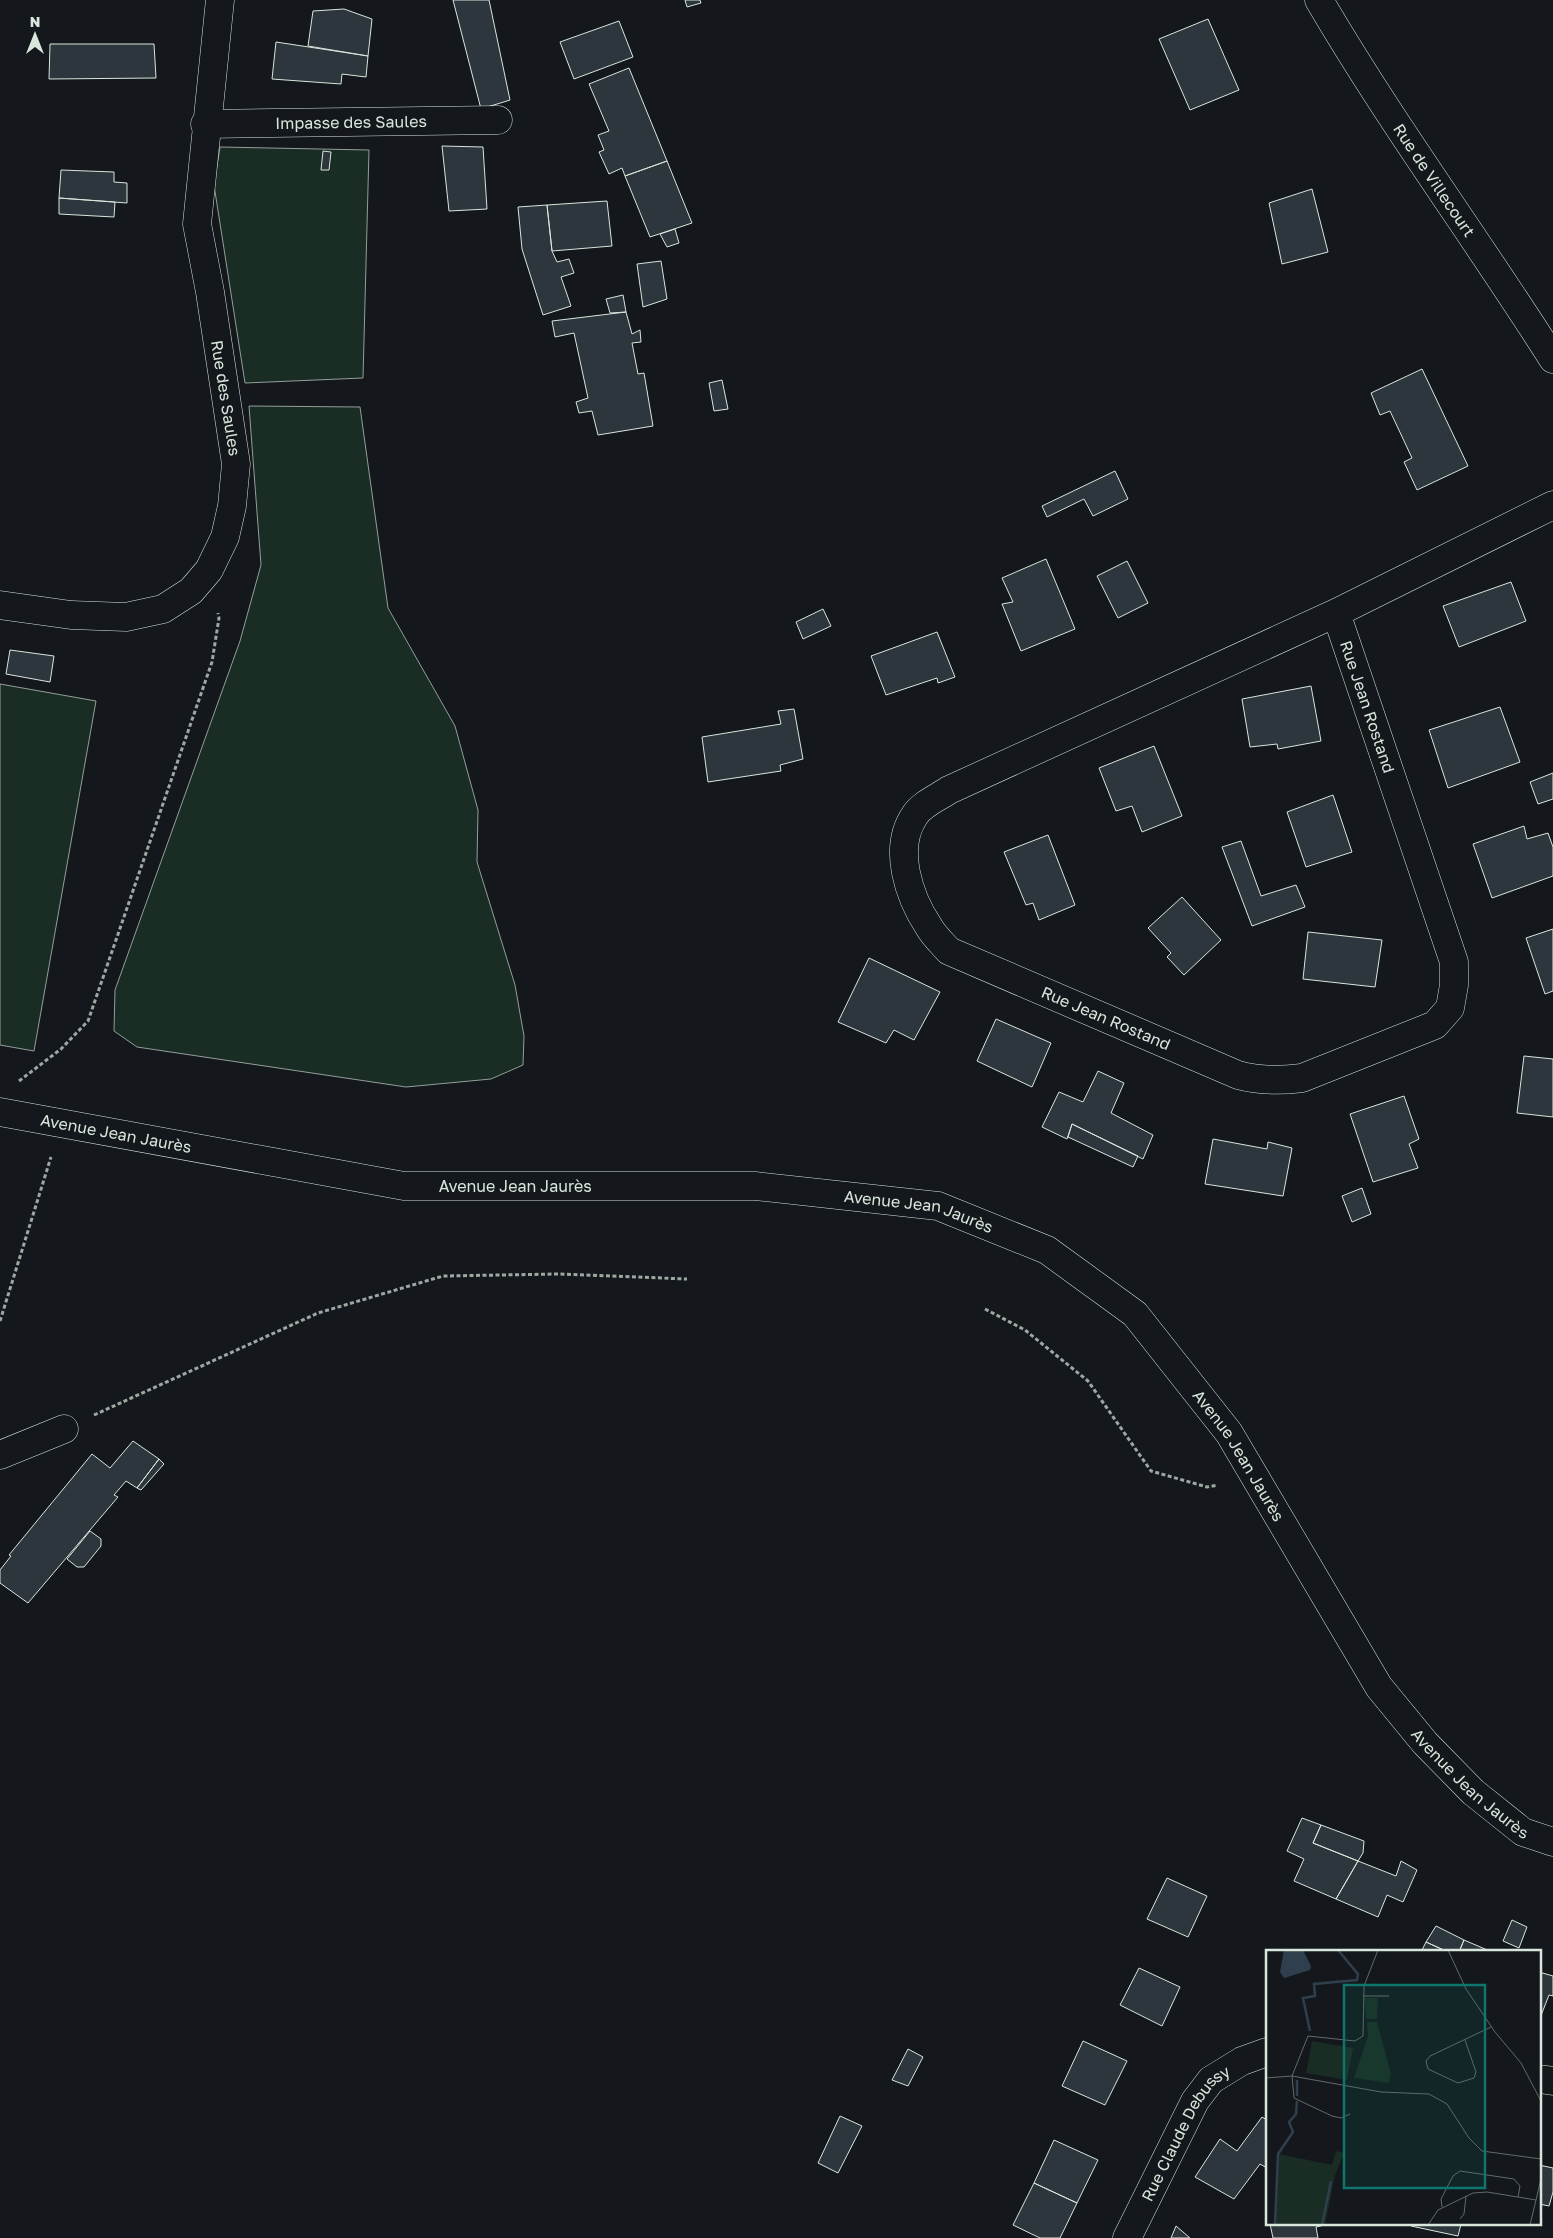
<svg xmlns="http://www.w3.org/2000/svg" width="1553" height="2238" viewBox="0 0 1553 2238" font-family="'Golos Text',sans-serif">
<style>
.green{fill:#1a2d24;stroke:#939e99}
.building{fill:#2c363c;stroke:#d8e6dc}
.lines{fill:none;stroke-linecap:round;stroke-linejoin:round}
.minor-casing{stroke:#d8e6dc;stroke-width:29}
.tertiary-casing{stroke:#d8e6dc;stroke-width:29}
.path{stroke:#9da8a2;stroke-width:3;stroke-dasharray:4 2.5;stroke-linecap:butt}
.minor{stroke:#14181c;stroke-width:28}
.tertiary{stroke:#14181c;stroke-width:28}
.labels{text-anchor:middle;stroke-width:4;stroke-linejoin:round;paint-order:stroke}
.street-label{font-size:16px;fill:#d8e6dc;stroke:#14181c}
.inset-river{fill:none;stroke:#2f3f4d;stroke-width:2.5}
.inset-road{fill:none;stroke:#626a69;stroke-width:1}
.view{fill:#0f766e;fill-opacity:0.15;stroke:#0f766e;stroke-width:2.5}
.inset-edge{fill:none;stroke:#d8e6dc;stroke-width:2.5}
</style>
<rect width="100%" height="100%" fill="#14181c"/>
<!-- green -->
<path class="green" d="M220,147L369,150L363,378L245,383L214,185Z
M249,406L360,407L388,608L455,726L478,810L477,862L515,985L524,1036L523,1065L491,1079L406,1087L137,1047L114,1031L115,990L240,641L261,565Z
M0,684L96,701L34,1051L0,1045Z"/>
<!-- building -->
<path class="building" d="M453,0H489L510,100L481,109Z
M685,0H700L701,3L687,7Z
M344,9L372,19L368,56L308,46L313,11Z
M1208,19L1239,90L1190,110L1159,39Z
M619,21L633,57L574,79L560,42Z
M276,42L368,56L366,77L342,74L341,84L272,79Z
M50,44H154L156,78L49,79Z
M629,68L667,161L625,176L622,168L609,174L599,152L604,150L598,135L609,131L589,84Z
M442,146L483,147L487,209L449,211Z
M323,151L331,152L329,170H321Z
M667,161L692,223L650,237L625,176Z
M61,170L114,172V182L127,183V203L59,198Z
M1312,189L1328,252L1282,264L1269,203Z
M59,198L115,202L114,217L59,214Z
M607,201L612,246L552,251L547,205Z
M547,205L552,251L557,262L569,259L574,273L561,277L571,306L543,315L522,249L518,207Z
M675,229L679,243L667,247L660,234Z
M661,261L667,299L643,307L637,264Z
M623,295L626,312L610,313L606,299Z
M626,312L632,334L640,330L641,342L632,343L638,374L644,373L653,426L598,435L592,411L579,413L576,402L588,398L574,333L555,337L552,321Z
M1422,369L1468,466L1417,490L1404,462L1412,458L1390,411L1380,415L1371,393Z
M722,380L728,409L714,411L709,383Z
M1115,471L1128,499L1093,516L1084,499L1047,517L1042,506Z
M1046,559L1075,629L1021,651L1002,604L1013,602L1002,578Z
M1127,561L1148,603L1118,618L1097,576Z
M1511,582L1526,621L1459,647L1443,606Z
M823,609L831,626L803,639L796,622Z
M937,632L955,677L938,683L937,678L886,695L871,656Z
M10,650L54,656L50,682L6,674Z
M1311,686L1321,741L1278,749L1277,744L1250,747L1242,699Z
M1500,707L1520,762L1448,788L1429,730Z
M794,709L803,759L780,765L781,771L708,782L702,737L781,724L778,711Z
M1154,746L1182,816L1142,832L1132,806L1116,811L1099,768Z
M1553,773V799L1538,804L1530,782Z
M1333,795L1352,852L1306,867L1287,812Z
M1524,826L1527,839L1548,833L1553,847V876L1492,898L1473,844Z
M1048,835L1075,905L1039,920L1033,903L1026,905L1004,852Z
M1241,841L1261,896L1296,885L1305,907L1252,926L1222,847Z
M1182,897L1221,940L1184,975L1167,957L1171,953L1148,928Z
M1553,929V991L1545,994L1526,938Z
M1308,932L1382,940L1375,987L1303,979Z
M869,958L940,992L914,1040L894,1030L886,1043L838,1022Z
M996,1019L1051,1043L1032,1087L977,1061Z
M1524,1056L1553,1059V1117L1517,1113Z
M1098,1071L1124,1083L1111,1113L1153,1135L1143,1159L1072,1124L1067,1139L1042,1127L1059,1092L1083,1102Z
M1404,1096L1419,1139L1409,1144L1418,1168L1373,1182L1350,1114Z
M1072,1124L1138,1156L1133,1167L1068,1137Z
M1213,1139L1267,1149L1268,1142L1292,1148L1283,1196L1205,1184Z
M1362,1188L1371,1214L1352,1222L1342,1196Z
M133,1441L159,1459L137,1488L126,1481L114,1495L118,1497L28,1603L0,1583V1570L11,1556L9,1555L92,1454L110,1468Z
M159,1459L164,1464L141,1490L137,1488Z
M90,1531L101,1539V1546L84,1567H77L67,1559Z
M1302,1818L1321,1825L1313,1843L1358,1861L1336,1899L1294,1881L1304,1859L1287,1851Z
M1321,1825L1364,1841L1363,1853L1358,1861L1313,1843Z
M1358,1861L1396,1876L1401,1861L1417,1870L1403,1902L1387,1895L1378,1917L1336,1899Z
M1167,1878L1207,1896L1188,1937L1147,1919Z
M1512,1920L1527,1927L1519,1948L1503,1941Z
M1436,1926L1464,1940L1459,1952H1448L1426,1942Z
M1464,1940L1492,1952H1459Z
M1426,1942L1448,1952H1421Z
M1139,1968L1180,1987L1162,2026L1120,2005Z
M1539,1972L1553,1976V1996L1549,1995L1540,2018Z
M1083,2041L1127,2061L1105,2105L1062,2086Z
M908,2049L923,2057L908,2086L892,2080Z
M840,2116L862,2126L838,2173L818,2163Z
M1262,2117L1267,2120V2168L1260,2164L1234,2199L1195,2177L1220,2139L1237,2151Z
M1054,2140L1098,2160L1077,2203L1034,2183Z
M1539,2165L1553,2168V2192L1549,2206L1539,2204Z
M1034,2183L1077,2203L1060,2238H1040L1013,2225Z
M1270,2224H1329L1316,2227L1318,2238H1273Z
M1412,2224H1461L1458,2236L1411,2226Z
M1176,2226L1190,2238H1171Z"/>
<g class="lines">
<!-- minor casing -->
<g class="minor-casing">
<g id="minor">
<path id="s1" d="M205,124L498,120"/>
<path d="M0,605L71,615L126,617L163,609L191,591L209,570L225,537L232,506L236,464L210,292L197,224L220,0"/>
<path id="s2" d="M1336,613L1454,962V985L1450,1008L1435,1025L1302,1078C1279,1081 1260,1081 1238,1075L949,951C942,943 934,936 929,927C909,897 892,848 915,815C922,804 939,797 949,790L1336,613L1553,505"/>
<path d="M0,1455L64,1429"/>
<path d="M1539,2079L1553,2081"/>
<path id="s3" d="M1127,2238L1195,2101L1211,2080L1242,2061L1267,2052"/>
</g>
</g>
<!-- tertiary casing -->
<g class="tertiary-casing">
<g id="tertiary">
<path id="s4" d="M1319,0C1391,123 1477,239 1553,359"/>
<path id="s5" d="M0,1112L404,1186H755L938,1206L1047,1250L1135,1314L1229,1433L1379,1687L1425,1743L1473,1792L1523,1832L1553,1842"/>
</g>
</g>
<!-- path -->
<path class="path" d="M19,1081L61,1049L88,1021L212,662L219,618L218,613
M985,1309L1025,1330L1088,1381L1151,1471L1207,1487L1218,1485
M0,1321L51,1157
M94,1415L318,1313L443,1276L558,1274L687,1279"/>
<!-- minor -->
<use href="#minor" class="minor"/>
<!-- tertiary -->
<use href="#tertiary" class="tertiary"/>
</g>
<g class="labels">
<!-- street labels -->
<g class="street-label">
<text dy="6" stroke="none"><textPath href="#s1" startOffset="146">Impasse des Saules</textPath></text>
<text dy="6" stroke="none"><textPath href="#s4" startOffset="214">Rue de Villecourt</textPath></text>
<text transform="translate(226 398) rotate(81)" y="6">Rue des Saules</text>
<text dy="6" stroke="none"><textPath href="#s2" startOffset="99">Rue Jean Rostand</textPath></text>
<text transform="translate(1106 1018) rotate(23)" y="6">Rue Jean Rostand</text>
<text dy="6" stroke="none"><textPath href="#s5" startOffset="118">Avenue Jean Jaurès</textPath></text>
<text dy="6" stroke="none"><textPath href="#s5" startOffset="522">Avenue Jean Jaurès</textPath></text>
<text dy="6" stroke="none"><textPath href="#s5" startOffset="928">Avenue Jean Jaurès</textPath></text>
<text dy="6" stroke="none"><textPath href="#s5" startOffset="1348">Avenue Jean Jaurès</textPath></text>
<text dy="6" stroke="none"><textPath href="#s5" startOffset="1752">Avenue Jean Jaurès</textPath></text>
<text dy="6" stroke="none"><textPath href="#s3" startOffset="121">Rue Claude Debussy</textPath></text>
</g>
</g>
<!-- overview -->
<g transform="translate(1266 1950)">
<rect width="275" height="275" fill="#14181c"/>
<path d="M98,48H112L111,69H100ZM101,72H111L125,124L123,133L88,128L102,86ZM46,91L87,98L81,130L40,123ZM70,201L78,203L69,225L59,275H10L13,204L66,215Z" fill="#1a2d24"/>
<path d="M18,0H37L45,16L44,20L18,28L14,22Z" fill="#2f3f4d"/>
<path class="inset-river" d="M44,81L37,48L49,46L48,34L91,30L92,24L72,0M31,130V146M9,275L12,204L27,182L23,172L30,164L31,151M56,275L65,231"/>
<path class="inset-road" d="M182,0L200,39L229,82L255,113L275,151M97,46H123M199,90L210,122L208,128L192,133L162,119L160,111L164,106L225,77M0,128L26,126L115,142L163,144L181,154L203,188L216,201L275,209M84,164L75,168L66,166L28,148L26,126L42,86L89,91L97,86L98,36L112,0M176,257L175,249L187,226L194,221L248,229L254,236L252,247M194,269L198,264L200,246M162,275L172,260L207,243L221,242L270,250M264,275L275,229"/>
<path class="view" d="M78,35H219V238H78Z"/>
<rect width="275" height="275" class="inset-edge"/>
</g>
<!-- north arrow -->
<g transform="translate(35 35)" stroke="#14181c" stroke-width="4" paint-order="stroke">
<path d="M0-4L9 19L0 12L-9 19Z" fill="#d8e6dc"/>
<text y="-8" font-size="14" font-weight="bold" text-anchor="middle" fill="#d8e6dc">N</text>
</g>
</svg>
